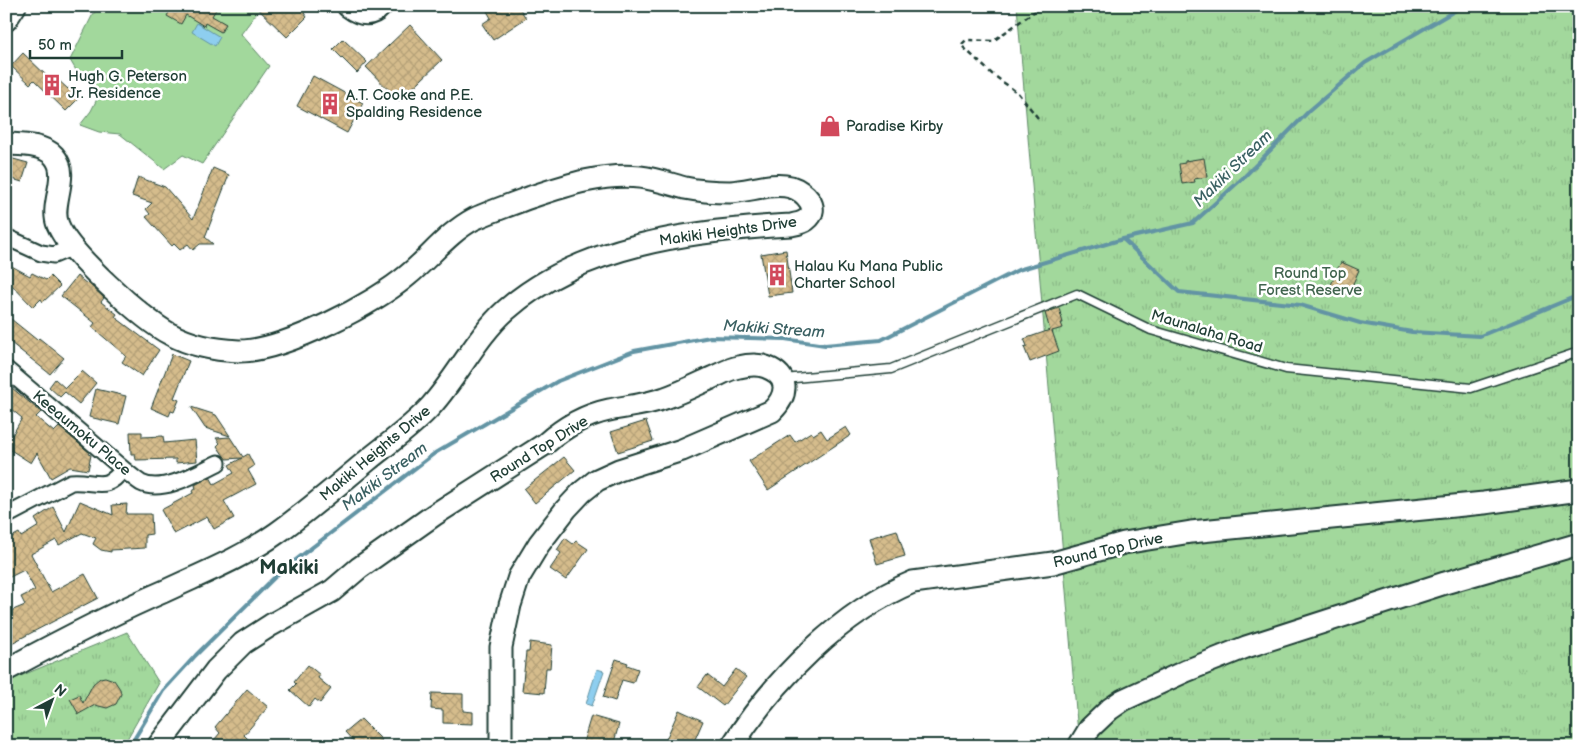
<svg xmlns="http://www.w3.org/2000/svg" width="1585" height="752" viewBox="0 0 1585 752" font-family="'Balsamiq Sans',sans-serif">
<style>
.grass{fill:#a2d89c;stroke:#608a68}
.park{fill:url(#park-tufts);stroke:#608a68}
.water{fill:#8eceef;stroke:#6294a4}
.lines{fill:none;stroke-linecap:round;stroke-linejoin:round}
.stream{stroke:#6294a4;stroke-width:4}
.building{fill:url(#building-cross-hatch);stroke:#1f3d34}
.lane-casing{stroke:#1f3d34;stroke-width:11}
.street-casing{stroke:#1f3d34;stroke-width:19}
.secondary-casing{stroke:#1f3d34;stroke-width:25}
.path{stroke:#1f3d34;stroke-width:2.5;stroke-dasharray:5 4;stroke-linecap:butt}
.lane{stroke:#fff;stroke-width:8}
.street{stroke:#fff;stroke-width:15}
.secondary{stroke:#fff;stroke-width:21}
.labels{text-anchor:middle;stroke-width:5;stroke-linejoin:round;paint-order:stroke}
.poi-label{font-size:15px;fill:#1f3d34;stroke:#fff;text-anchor:start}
.street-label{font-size:15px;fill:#1f3d34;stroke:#fff}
.park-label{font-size:15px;fill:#40644e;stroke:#fff}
.water-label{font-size:16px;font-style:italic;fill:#3b6163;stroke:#fff}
.district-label{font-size:20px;font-weight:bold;fill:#1f3d34;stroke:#fff}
</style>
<defs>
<pattern id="park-tufts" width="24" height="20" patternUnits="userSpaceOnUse" patternTransform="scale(1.25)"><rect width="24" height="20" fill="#a2d89c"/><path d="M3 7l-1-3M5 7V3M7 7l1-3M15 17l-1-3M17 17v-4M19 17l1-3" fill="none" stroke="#8bba87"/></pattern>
<pattern id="building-cross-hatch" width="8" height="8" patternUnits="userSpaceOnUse" patternTransform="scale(1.25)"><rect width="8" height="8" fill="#d5bc8c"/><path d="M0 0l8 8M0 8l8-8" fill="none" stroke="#b6a279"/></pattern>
</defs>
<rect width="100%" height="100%" fill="#fff"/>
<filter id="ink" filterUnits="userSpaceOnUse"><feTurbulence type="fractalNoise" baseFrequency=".02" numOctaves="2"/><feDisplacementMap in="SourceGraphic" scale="10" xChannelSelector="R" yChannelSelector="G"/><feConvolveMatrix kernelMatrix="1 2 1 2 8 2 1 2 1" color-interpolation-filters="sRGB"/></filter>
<g filter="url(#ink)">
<!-- grass -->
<path class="grass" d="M99,6H262L241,34L269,66L202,164L183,155L164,169L120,134L99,132L80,125L91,111L100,93L77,72L70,60L92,16Z"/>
<!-- park -->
<path class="park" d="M1017,6H1579V746H1079Z
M127,632L159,683L123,746H6V682Z"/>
<!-- water -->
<path class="water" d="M197,23L220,37L215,46L192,32Z
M597,669L604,671L592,706L586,704Z"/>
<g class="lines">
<!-- stream -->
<path class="stream" d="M1123,239L1179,292L1300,305L1360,323L1412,332L1480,336L1579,295
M130,746L163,691L196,655L280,572L435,453L558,381L634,351L710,337L785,339L825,345L881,340L1018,270L1123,239L1193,223L1245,176L1309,111L1365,63L1463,6"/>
</g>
<!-- building -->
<path class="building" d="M170,6H218L212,16L226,24L221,32L205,23L204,26L186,15L181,24L167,16L172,7Z
M255,6H311L304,13L307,17L287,37Z
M494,6H518L526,18L493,40L482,24L491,18L487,11Z
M410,25L442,60L399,101L366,67Z
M343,39L367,62L357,73L333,49Z
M23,53L51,80L55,77L68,89L70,87L80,97L66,111L34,80L30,84L11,66Z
M313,76L363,103L347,133L297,106Z
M6,157L28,163L22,182L6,177Z
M1204,158L1207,177L1194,179L1195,182L1182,184L1179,164L1185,163V161Z
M213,168L229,175L205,237L213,244H200L193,250L188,244L180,250L174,244L172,246L146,217L150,214L146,209L152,203L132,196L138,177L165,187L193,219Z
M786,250L792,293L768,296L761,254Z
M1341,262L1359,270L1348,295L1330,287Z
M6,263L30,276L32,273L46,280L50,276L60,286L43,302L41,299L33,307L6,279Z
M77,276L87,284L88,283L104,298L101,302L117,314L115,317L159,350L142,376L122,362L126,356L92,327L95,323L61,296Z
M1059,308L1063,323H1061L1063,328L1052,331L1059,351L1030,362L1024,347L1027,346L1024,339L1050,330L1045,313Z
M6,315L37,340L39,338L64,358L50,374L6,339Z
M172,354L189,361L174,398L179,400L174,412L171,411L169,416L151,408Z
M82,371L96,383L79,404L65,392L60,397L49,387L55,379L65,388Z
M6,383L41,412L36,417L54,432L59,427L89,452L88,454L91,455L88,470L70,467L51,478L37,453L31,463L6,447V436L10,439L22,418L6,405Z
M96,389L126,396L119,424L89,417Z
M191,407L216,415L230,436L205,428Z
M646,421L653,441L618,452L611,432Z
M846,427L851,435L768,490L749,461L790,435L795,442L811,432L813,435L821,430L827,439Z
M130,432H142V437L163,436L164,443L195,440L197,461L176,463V459L136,460L135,454H131Z
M230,437L243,457L248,454L254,466L248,470L256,484L224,501L234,518L214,529L207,517L174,534L161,510L193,493L192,491L196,489L195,485L210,477L214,484L234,473L229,465L242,458L226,459L217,446L220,443L216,438Z
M564,457L575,470L535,503L524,489Z
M80,501L113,515L112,505L127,504L126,514H151L152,534L145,535V548L111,550V552L101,550L93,544L96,538L82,533L59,545L56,540L31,554L51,592L85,574L98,598L6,646V613L25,605L21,597L35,590L24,570L6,579V540L19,533L21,537L39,526L35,519L53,507L66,532Z
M897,530L905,556L877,564L869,538Z
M565,538L573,544L576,541L588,549L566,580L550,569L561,553L557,550Z
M530,642L552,645L550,668H546L544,693L522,691L526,652H529Z
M616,659L628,663L627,665L638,669L633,683L622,680L615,701L603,697Z
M308,665L320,675L318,678L331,689L320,703L315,699L309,707L290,690L296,684L294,682Z
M736,669L746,677L723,706L698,687L707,675L722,687Z
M105,677L114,680L120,689L121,694L116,704L107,708L95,705L77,715L78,713L70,699L79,695L83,703L93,684L100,678Z
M247,689L268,707L244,735L248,739L242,746H209L220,733L215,727Z
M432,693L463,694V711L473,712V724L443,723V710L431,709Z
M679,710L703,721L692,746H663Z
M591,716L619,724L613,746H582Z
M361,719L382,740L376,746H358L345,732Z"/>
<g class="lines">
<!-- lane casing -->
<g class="lane-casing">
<path id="lane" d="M784,379L891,369L1077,294L1151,330L1286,369L1471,388L1579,352"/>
</g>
<!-- street casing -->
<g class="street-casing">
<path id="street" d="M6,237L41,253L54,255L73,247
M6,369L123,469C129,474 135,479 141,483C163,494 199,472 218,463
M6,516L71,482C96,480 106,493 123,469"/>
</g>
<!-- secondary casing -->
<g class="secondary-casing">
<path id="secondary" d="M348,6C360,15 370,18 381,6
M6,20L15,6
M6,144C21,145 43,144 54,156C71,175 49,204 58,225C69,253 143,320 170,334C190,345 216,350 239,351C284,351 374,304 408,275C430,257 449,232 474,219C492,211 512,204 531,197C567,185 602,173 640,177C656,179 670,184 685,188C699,191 715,192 730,192C750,191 772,182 791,187C804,191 822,208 806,220C802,223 796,224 791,225C696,230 581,244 506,310C476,337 458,376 431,406C413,426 389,443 368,460C338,485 308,511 277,533C242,558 203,573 165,591C111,614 58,642 6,670
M158,746L216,670L243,643L271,625L332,591L359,568L434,515L545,444C563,428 585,415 609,410C628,406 646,405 665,398C683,392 700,383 718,375C724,372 732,368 739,367C747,365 758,364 766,367C790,376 788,395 772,411L682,450L619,470L597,480L582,492L566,509L539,544L519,577L510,605L501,647V746
M732,746C773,681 842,611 913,582L1053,563L1124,543L1191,532L1484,503L1579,490
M1079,746L1090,728L1110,709L1123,700L1186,671L1246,647L1445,583L1579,544"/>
</g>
<!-- path -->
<path class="path" d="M1579,65L1575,69L1579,70
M1038,118L1018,93L992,74L961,45L966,40L993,41L1042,6"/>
<!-- lane -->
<use href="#lane" class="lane"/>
<!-- street -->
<use href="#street" class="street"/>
<!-- secondary -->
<use href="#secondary" class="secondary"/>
</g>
</g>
<!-- icons -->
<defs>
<g id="building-bare" transform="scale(1.725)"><path d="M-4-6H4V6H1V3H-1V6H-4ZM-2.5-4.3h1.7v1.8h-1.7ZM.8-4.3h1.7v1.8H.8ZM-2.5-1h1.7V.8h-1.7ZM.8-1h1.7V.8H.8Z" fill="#d1495b" stroke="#fff" stroke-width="2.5" paint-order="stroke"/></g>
<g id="shop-bare" transform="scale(1.725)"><path d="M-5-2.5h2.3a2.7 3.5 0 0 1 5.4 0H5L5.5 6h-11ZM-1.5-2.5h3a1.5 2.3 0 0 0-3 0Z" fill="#d1495b" stroke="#fff" stroke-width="2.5" paint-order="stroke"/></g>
</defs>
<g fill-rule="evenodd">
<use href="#building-bare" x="52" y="85"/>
<use href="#building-bare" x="330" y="104"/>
<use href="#shop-bare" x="830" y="126"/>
<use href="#building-bare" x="777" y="275"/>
</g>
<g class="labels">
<!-- poi labels -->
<g class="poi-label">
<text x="68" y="81">Hugh G. Peterson<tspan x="68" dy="17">Jr. Residence</tspan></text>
<text x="346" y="100">A.T. Cooke and P.E.<tspan x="346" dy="17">Spalding Residence</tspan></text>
<text x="846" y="131">Paradise Kirby</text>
<text x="794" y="271">Halau Ku Mana Public<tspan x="794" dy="17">Charter School</tspan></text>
</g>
<!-- street labels -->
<g class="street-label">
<text transform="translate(728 231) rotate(-8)" y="5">Makiki Heights Drive</text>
<text transform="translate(1207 331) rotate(17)" y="5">Maunalaha Road</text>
<text transform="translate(82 433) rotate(40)" y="5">Keeaumoku Place</text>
<text transform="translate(539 449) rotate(-32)" y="5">Round Top Drive</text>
<text transform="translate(375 453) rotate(-40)" y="5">Makiki Heights Drive</text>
<text transform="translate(1108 550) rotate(-13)" y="5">Round Top Drive</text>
</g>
<!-- park labels -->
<g class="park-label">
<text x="1310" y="278">Round Top<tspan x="1310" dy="17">Forest Reserve</tspan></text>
</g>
<!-- water labels -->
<g class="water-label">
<text transform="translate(1232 168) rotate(-44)" y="6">Makiki Stream</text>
<text transform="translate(774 328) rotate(4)" y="6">Makiki Stream</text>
<text transform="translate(384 476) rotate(-37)" y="6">Makiki Stream</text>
</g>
<!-- district labels -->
<g class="district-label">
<text x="289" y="574">Makiki</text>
</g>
</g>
<!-- margin -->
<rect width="1585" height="752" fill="none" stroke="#fff" stroke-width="25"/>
<rect x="12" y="12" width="1560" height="727" fill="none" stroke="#1f3d34" stroke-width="2" filter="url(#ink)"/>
<!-- north arrow -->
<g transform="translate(52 700) rotate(41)" stroke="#ffffff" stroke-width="4" paint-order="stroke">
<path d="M0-4L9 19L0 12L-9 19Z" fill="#1f3d34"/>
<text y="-8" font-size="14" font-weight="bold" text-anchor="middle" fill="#1f3d34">N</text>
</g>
<!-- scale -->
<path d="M30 50v8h92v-8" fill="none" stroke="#1f3d34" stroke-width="2.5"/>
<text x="38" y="50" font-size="15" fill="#1f3d34" stroke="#ffffff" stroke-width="4" paint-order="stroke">50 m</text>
</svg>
